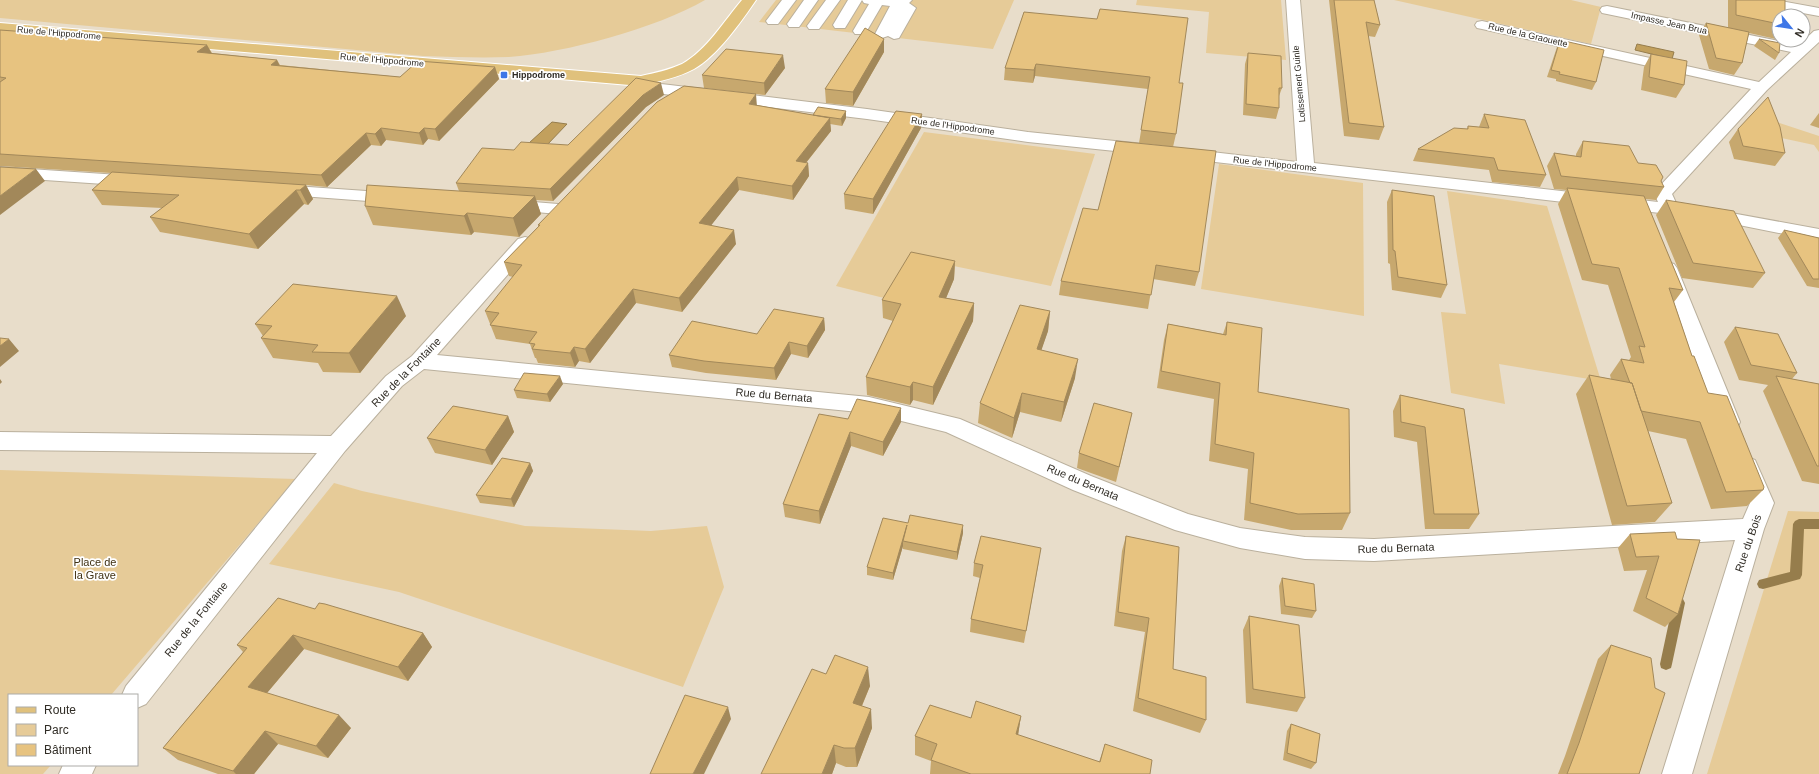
<svg xmlns="http://www.w3.org/2000/svg" width="1819" height="774" viewBox="0 0 1819 774" font-family="Arial,sans-serif">
<style>
.green{fill:#e6cb98}
.water{fill:#c2a05d;stroke:#967d4c}
.lines{fill:none;stroke-linecap:round;stroke-linejoin:round}
.stream{fill:#967d4c;fill-rule:evenodd}
.minor-casing{stroke:#bab09d;stroke-width:2}
.major-casing{stroke:#fff;stroke-width:2}
.minor{fill:#fff;fill-rule:evenodd}
.major{fill:#e0c17c;fill-rule:evenodd}
.wall{fill:#c7a86e}
.shaded-wall{fill:#a2885a}
.building{fill:#e7c380;stroke:#a2885a}
.poi-dot{fill:#3f77e7;stroke:#fff;stroke-width:1.5}
.labels{text-anchor:middle;stroke-width:3.5;stroke-linejoin:round;paint-order:stroke}
.far-street-label{font-size:9px;fill:#302c25;stroke:#fff}
.far-poi-label{font-size:9px;font-weight:bold;fill:#302c25;stroke:#fff;text-anchor:start}
.street-label{font-size:11px;fill:#302c25;stroke:#fff}
.park-label{font-size:11px;fill:#403113;stroke:#fff}
</style>
<rect width="100%" height="100%" fill="#e8ddca"/>
<!-- green -->
<path class="green" d="M0,0H705C657,28 565,53 509,57C481,58 452,57 423,56L0,18Z
M776,0H1014L993,49L759,22Z
M1137,0H1281L1286,60L1206,53L1209,12L1136,5Z
M1394,0H1571L1601,7L1591,44Z
M1755,115L1819,136V152L1814,145L1744,130Z
M924,132L1095,154L1051,286L910,257L884,298L836,286Z
M1219,164L1363,183L1364,316L1201,289Z
M1447,191L1547,206L1601,381L1499,364L1505,404L1451,393L1441,312L1466,314Z
M0,470L296,479L111,695H9V765H51L43,774H0Z
M334,483L362,491L525,526L651,531L707,526L724,587L683,687L399,592L269,564Z
M1788,511L1819,512V774H1707Z"/>
<!-- water -->
<path class="water" d="M1637,44L1674,52L1672,59L1635,50Z
M552,122L567,124L546,146L529,143Z"/>
<g class="lines">
<!-- stream -->
<path class="stream" d="M1799,519H1819V529H1804L1802,575L1800,579L1763,589L1759,588L1757,584L1759,580L1790,572L1793,524L1795,521Z
M1679,598L1683,599L1685,603L1672,664L1671,668L1666,670L1661,668L1660,664L1673,603L1675,599Z"/>
<!-- minor casing -->
<g class="minor-casing">
<path id="minor" d="M782,0H796L778,24H768L766,21Z
M804,0H818L799,27H789L787,24Z
M826,0H840L819,29H809L807,26Z
M848,0H862L845,28H835L833,25Z
M862,0H912L909,3L916,8L899,38L894,39L888,36L882,38L877,37L875,34L890,6L882,5L865,34H855L853,31L869,4L864,3Z
M1286,0H1300L1314,163L1658,202L1654,193L1657,189L1751,89L1482,29L1477,28L1475,25L1477,22L1482,21L1759,82L1791,52L1607,14L1602,13L1600,10L1602,7L1607,6L1799,45L1814,31L1819,30V42L1767,90L1672,194L1677,205L1704,208L1819,229V241L1704,218L1180,158L1178,154L1180,150L1186,149L1297,162Z
M1746,0H1775L1819,8V16L1753,4L1748,3Z
M641,76L661,84L670,85L867,109L1028,132L1144,144L1150,145L1152,149L1150,153L1144,154L1028,142L867,119L670,95C659,93 640,91 633,81L636,78Z
M0,167L134,176L140,177L143,181L140,185L134,186L0,177Z
M280,185L395,193L401,194L404,198L401,202L395,203L274,194L271,190L274,186Z
M509,200L558,204L564,205L567,209L564,213L558,214L503,209L500,205L503,201Z
M525,237L532,239L534,243L532,247L437,355L869,397L960,419L1091,476L1188,514L1240,528L1305,537L1374,539L1743,519L1750,503L1735,466L1739,460L1747,457L1755,460L1774,503L1764,529L1692,774H1662L1735,540L1374,561L1305,559L1240,548L1175,530L1073,490L946,432L869,413L424,369L402,386L345,451L146,704L137,708V695H122L126,686L317,453L0,450V432L331,436L386,376L412,356L518,239Z
M1667,262L1674,264L1677,268L1740,422L1737,428L1729,430L1721,428L1718,422L1657,268L1660,264Z
M63,765H96L92,774H59Z"/>
</g>
<!-- major casing -->
<g class="major-casing">
<path id="major" d="M742,0H756C741,22 717,56 694,69C678,78 659,81 641,86L0,31V23L641,76C655,73 669,70 682,64C707,50 724,21 742,0Z"/>
</g>
<!-- minor -->
<use href="#minor" class="minor"/>
<!-- major -->
<use href="#major" class="major"/>
</g>
<!-- wall -->
<path class="wall" d="M1329,0H1374L1380,25L1375,37L1368,36L1384,127L1379,140L1344,136Z
M1728,0H1785L1779,16V34L1776,39L1749,33L1742,63L1734,75L1709,69L1699,35L1706,23L1728,28Z
M1024,12L1179,83L1176,134L1173,147L1139,143L1148,89L1035,76L1033,83L1004,80L1005,68Z
M0,30L207,45L212,53L277,60L280,65L400,77L495,67L499,79L439,141L428,139L423,145L386,140L381,146L371,145L327,187L306,185L313,199L308,205L304,204L258,249L160,232L150,217L162,208L102,205L92,190L111,173L0,166Z
M884,39V52L853,106L826,103L825,89Z
M1759,39L1779,53L1775,60L1754,46Z
M1560,40L1596,82L1592,90L1556,81V79L1547,77L1557,47Z
M1248,53L1282,88L1279,96V108L1276,119L1243,115L1245,64Z
M1651,54L1684,85L1676,98L1641,90L1644,67Z
M785,68L765,95L704,88L702,75Z
M664,95L646,107L553,201L536,200L541,214L519,237L474,232L471,235L373,225L365,206L459,191L456,183L514,150L568,145Z
M757,105L813,115L846,118L842,126L830,124L831,131L806,163H808L809,176L793,200L739,190L711,225L736,244L682,312L636,303L590,363L579,361L575,367L538,363L536,358H535L530,344L496,339L485,311L513,277L509,276L504,262L538,227V225Z
M1819,113V128L1810,125Z
M922,114L921,128L873,214L845,209L844,194Z
M1484,114L1546,175L1540,187L1492,182L1489,170L1413,161L1418,149L1467,129L1468,126L1479,127Z
M1738,129L1785,153L1775,166L1734,159L1729,142Z
M1583,141L1638,163L1661,181L1664,187L1656,200L1645,199L1683,290L1674,302L1692,356L1708,393L1763,490L1747,506L1711,509L1686,439L1648,431L1672,503L1655,522L1612,525L1576,394L1589,375L1611,379L1610,375L1621,359L1629,360L1631,357L1608,285L1582,280L1558,204L1566,190L1554,189L1547,166L1554,153L1576,156V154Z
M1392,190L1447,285L1441,298L1392,290L1390,264L1388,263L1387,202Z
M1666,200L1765,273L1753,288L1682,278L1656,215Z
M1098,210L1199,272L1195,286L1153,279L1148,309L1059,295L1061,281Z
M1784,230L1819,238V288L1807,286L1778,238Z
M955,261L954,279L946,298L974,303L973,321L933,405L913,400L910,405L867,395L866,377L893,321L883,318L882,300Z
M1050,311L1048,331L1041,350L1075,378L1061,422L1020,412L1012,438L978,423L980,403Z
M406,316L360,373L323,372L318,363L273,358L261,338L263,336L255,324Z
M824,318L825,330L808,358L791,354L776,380L706,373L672,367L669,355Z
M1227,322L1258,392L1350,513L1342,530H1291L1244,520L1248,469L1209,461L1214,399L1157,388L1164,340L1168,324L1223,334Z
M1735,327L1797,373L1792,379L1819,384V484L1802,481L1763,391L1768,385L1739,380L1724,342Z
M563,384L550,402L517,398L514,390Z
M1400,395L1464,409L1479,514L1469,529H1425L1417,442L1394,437L1393,411Z
M1132,413L1116,482L1077,468L1079,453Z
M508,416L514,432L492,465L435,453L427,438Z
M848,419L901,422L883,456L851,446L820,524L785,517L783,504Z
M530,463L533,471L514,507L480,503L476,495Z
M908,523L963,533L957,560L903,549V546L893,580L867,575V567Z
M1630,534L1677,539L1678,614L1665,627L1633,611L1647,570L1624,571L1618,548Z
M1126,536L1173,669L1206,720L1200,733L1133,711L1145,632L1114,626L1122,551Z
M1039,561L1024,643L970,632L971,619L980,578L973,576L974,563Z
M1282,578L1316,611L1312,618L1281,614L1279,586Z
M315,609L423,633L432,647L408,681L304,649L267,693L351,728L328,758L278,744L254,774H218L178,760L163,748L243,652L237,645Z
M1249,616L1305,698L1297,712L1246,703L1243,630Z
M1611,645L1639,774H1558L1565,756L1598,659Z
M826,674L870,686L862,706L872,728L857,767H846L836,763L832,774Z
M1021,716L1018,735L1099,762L1105,744L1150,774H930L931,761L915,755V736L971,718Z
M1291,724L1316,763L1311,769L1283,760L1287,731Z"/>
<!-- shaded-wall -->
<path class="shaded-wall" d="M884,39V52L853,106V92Z
M207,45L213,56L197,52Z
M783,55L785,68L765,95L764,83Z
M277,60L282,71L271,65Z
M1036,64L1035,76L1033,83L1034,70Z
M495,67L499,79L439,141L435,129Z
M661,83L664,95L646,107L553,201L550,189L643,95Z
M756,94L757,107L749,104Z
M846,111V118L842,126L841,119Z
M922,114L921,128L873,214V199Z
M830,118L831,131L797,174L796,161Z
M381,128L386,140L381,146L375,134Z
M424,128L428,139L423,145L419,133Z
M366,133L371,145L327,187L321,175Z
M808,163L809,176L793,200L792,186Z
M36,169L45,181L0,215V196Z
M737,177L739,190L702,237L699,223Z
M306,185L313,199L308,205L300,190Z
M296,190L304,204L258,249L249,234Z
M535,196L541,214L519,237L513,218Z
M467,213L474,232L471,235L464,216Z
M734,230L736,244L682,312L679,298Z
M955,261L954,279L939,315V297Z
M633,289L636,303L590,363L585,349Z
M397,296L406,316L360,373L349,353Z
M974,303L973,321L933,405V387Z
M1050,311L1048,331L1035,369L1037,349Z
M824,318L825,330L808,358L807,346Z
M9,339L19,351L0,367V346Z
M789,342L791,354L776,380L774,368Z
M574,347L579,361L575,367L570,353Z
M1078,359L1075,378L1061,422L1064,402Z
M560,376L563,384L550,402L547,394Z
M0,379L2,382L0,384Z
M913,382V400L910,405V387Z
M1022,393L1020,412L1012,438L1014,418Z
M901,408V422L883,456V442Z
M508,416L514,432L492,465L485,450Z
M850,432L851,446L820,524L819,511Z
M530,463L533,471L514,507L511,499Z
M907,525L903,541V546L893,580V573Z
M963,525V533L957,560V552Z
M423,633L432,647L408,681L398,667Z
M293,635L304,649L261,700L248,687Z
M868,667L870,686L855,722L853,703Z
M728,707L731,719L704,774H693Z
M871,709L872,728L857,767L855,748Z
M339,715L351,728L328,758L316,746Z
M1021,716L1018,735L1016,734Z
M265,731L278,744L254,774H236L233,771Z
M834,745L836,763L832,774H822Z"/>
<!-- building -->
<path class="building" d="M1334,0H1374L1380,25L1366,22L1384,127L1349,123Z
M1736,0H1785V16H1779V24L1736,15Z
M1100,9L1188,18L1179,83H1183L1176,134L1141,130L1150,77L1036,64L1034,70L1005,68L1024,12L1097,19Z
M1706,23L1749,32L1742,63L1716,58Z
M865,28L884,39L853,92L825,89Z
M0,30L207,45L197,52L277,60L271,65L400,77L418,61L495,67L435,129L424,128L419,133L381,128L375,134L366,133L321,175L0,154V82L6,78L0,77Z
M1759,39L1780,43L1779,53Z
M1560,40L1604,50L1596,82L1559,74L1560,72L1551,70Z
M726,49L783,55L764,83L702,75Z
M1248,53L1281,56L1282,88H1279V108L1246,104Z
M1651,54L1687,61L1684,85L1649,77Z
M636,78L661,83L643,95L550,189L456,183L482,148L514,150L521,142L568,145Z
M684,86L756,94L749,104L830,118L796,161L808,163L792,186L737,177L699,223L734,230L679,298L633,289L585,349L574,347L570,353L532,349L535,344L529,343L537,332L490,325L499,313L485,311L522,265L504,262L540,225H538L657,102Z
M1768,97L1780,127L1785,153L1743,146L1738,129Z
M818,107L846,111L841,119L813,115Z
M896,111L922,114L873,199L844,194Z
M1484,114L1525,120L1546,175L1498,170L1494,158L1418,149L1454,128L1468,129V126L1489,128Z
M1116,141L1216,151L1199,272L1156,265L1151,295L1061,281L1083,208L1098,210Z
M1583,141L1629,146L1638,163L1656,165L1663,177L1661,181L1664,187L1561,176L1554,153L1581,157Z
M0,167L36,169L0,196Z
M112,172L306,185L300,190H296L249,234L150,217L179,195L92,190Z
M367,185L535,196L513,218L467,213L464,216L365,206Z
M1567,188L1644,196L1683,290L1669,288L1692,356H1694L1708,393L1727,396L1764,487L1763,490L1726,492L1700,422L1641,411L1632,383H1630L1621,359L1644,363L1639,346L1645,347L1619,268L1592,264Z
M1392,190L1434,196L1447,285L1398,277L1395,251L1393,250Z
M1666,200L1734,211L1765,273L1693,263Z
M1784,230L1819,238V279H1813Z
M911,252L955,261L939,297L974,303L933,387L913,382L910,387L866,377L901,304L882,300Z
M293,284L397,296L349,353L312,352L318,345L261,338L272,326L255,324Z
M1020,305L1050,311L1037,349L1078,359L1064,402L1022,393L1014,418L980,403Z
M774,309L824,318L807,346L789,342L774,368L704,361L669,355L692,321L757,334Z
M1227,322L1262,328L1258,392L1349,409L1350,513L1298,514L1250,503L1254,453L1215,444L1220,383L1161,371L1168,324L1226,335Z
M1735,327L1778,334L1797,373L1751,365Z
M0,338L9,339L0,346Z
M524,373L560,376L547,394L514,390Z
M1589,375L1632,383L1672,503L1627,506Z
M1776,376L1819,384V466H1817Z
M1400,395L1464,409L1479,514H1434L1425,427L1401,422Z
M857,399L901,408L883,442L850,432L819,511L783,504L819,414L848,419Z
M1094,403L1132,413L1119,467L1079,453Z
M453,406L508,416L485,450L427,438Z
M502,458L530,463L511,499L476,495Z
M910,515L963,525L957,552L903,541L907,525L893,573L867,567L883,518L908,523Z
M1675,532L1677,539L1700,540L1678,614L1646,598L1659,556L1636,557L1630,534Z
M981,536L1041,548L1026,631L971,619L983,565L974,563Z
M1126,536L1179,547L1173,669L1206,677V720L1138,698L1149,618L1118,612Z
M1282,578L1314,584L1316,611L1285,606Z
M278,598L315,609L319,603L325,604L423,633L398,667L293,635L248,687L339,715L316,746L265,731L233,771L163,748L247,648L237,645Z
M1249,616L1299,625L1305,698L1253,689Z
M1611,645L1651,658L1655,688L1665,693L1639,774H1567L1579,743Z
M835,655L868,667L853,703L871,709L855,748H844L834,745L822,774H761L812,669L826,674Z
M685,695L728,707L693,774H650Z
M976,701L1021,716L1016,734L1100,762L1105,744L1152,760L1150,774H971L931,760L937,744L915,736L930,705L971,718Z
M1291,724L1320,734L1316,763L1287,753Z"/>
<!-- markers -->
<rect class="poi-dot" x="500" y="71" width="8" height="8" rx="2"/>
<g class="labels">
<!-- far-street labels -->
<g class="far-street-label">
<text transform="translate(1669 23) rotate(12)" y="3">Impasse Jean Brua</text>
<text transform="translate(59 33) rotate(5)" y="3">Rue de l'Hippodrome</text>
<text transform="translate(1528 35) rotate(13)" y="3">Rue de la Graouette</text>
<text transform="translate(382 60) rotate(5)" y="3">Rue de l'Hippodrome</text>
<text transform="translate(1299 84) rotate(-95)" y="3">Lotissement Guinle</text>
<text transform="translate(953 126) rotate(8)" y="3">Rue de l'Hippodrome</text>
<text transform="translate(1275 164) rotate(6)" y="3">Rue de l'Hippodrome</text>
</g>
<!-- far-poi labels -->
<g class="far-poi-label">
<text x="512" y="78">Hippodrome</text>
</g>
<!-- street labels -->
<g class="street-label">
<text transform="translate(406 372) rotate(-45)" y="4">Rue de la Fontaine</text>
<text transform="translate(774 395) rotate(5)" y="4">Rue du Bernata</text>
<text transform="translate(1083 482) rotate(23)" y="4">Rue du Bernata</text>
<text transform="translate(1748 543) rotate(-71)" y="4">Rue du Bois</text>
<text transform="translate(1396 548) rotate(-2)" y="4">Rue du Bernata</text>
<text transform="translate(196 619) rotate(-51)" y="4">Rue de la Fontaine</text>
</g>
<!-- park labels -->
<g class="park-label">
<text x="95" y="566">Place de<tspan x="95" dy="13">la Grave</tspan></text>
</g>
</g>
<!-- legend -->
<rect x="8" y="694" width="130" height="72" fill="#ffffff" stroke="#acaba8"/>
<rect x="16" y="707" width="20" height="6" fill="#e0c17c" stroke="#acaba8"/>
<text x="44" y="714" font-size="12" fill="#302c25">Route</text>
<rect x="16" y="724" width="20" height="12" fill="#e6cb98" stroke="#acaba8"/>
<text x="44" y="734" font-size="12" fill="#302c25">Parc</text>
<rect x="16" y="744" width="20" height="12" fill="#e7c380" stroke="#acaba8"/>
<text x="44" y="754" font-size="12" fill="#302c25">Bâtiment</text>
<!-- north arrow -->
<g transform="translate(1791 28) rotate(120)"><circle r="19" fill="#ffffff" stroke="#acaba8"/>
<path d="M0-3L7 15L0 10L-7 15Z" fill="#3f77e7"/>
<text y="-6" font-size="11" font-weight="bold" text-anchor="middle" fill="#302c25">N</text>
</g>
</svg>
